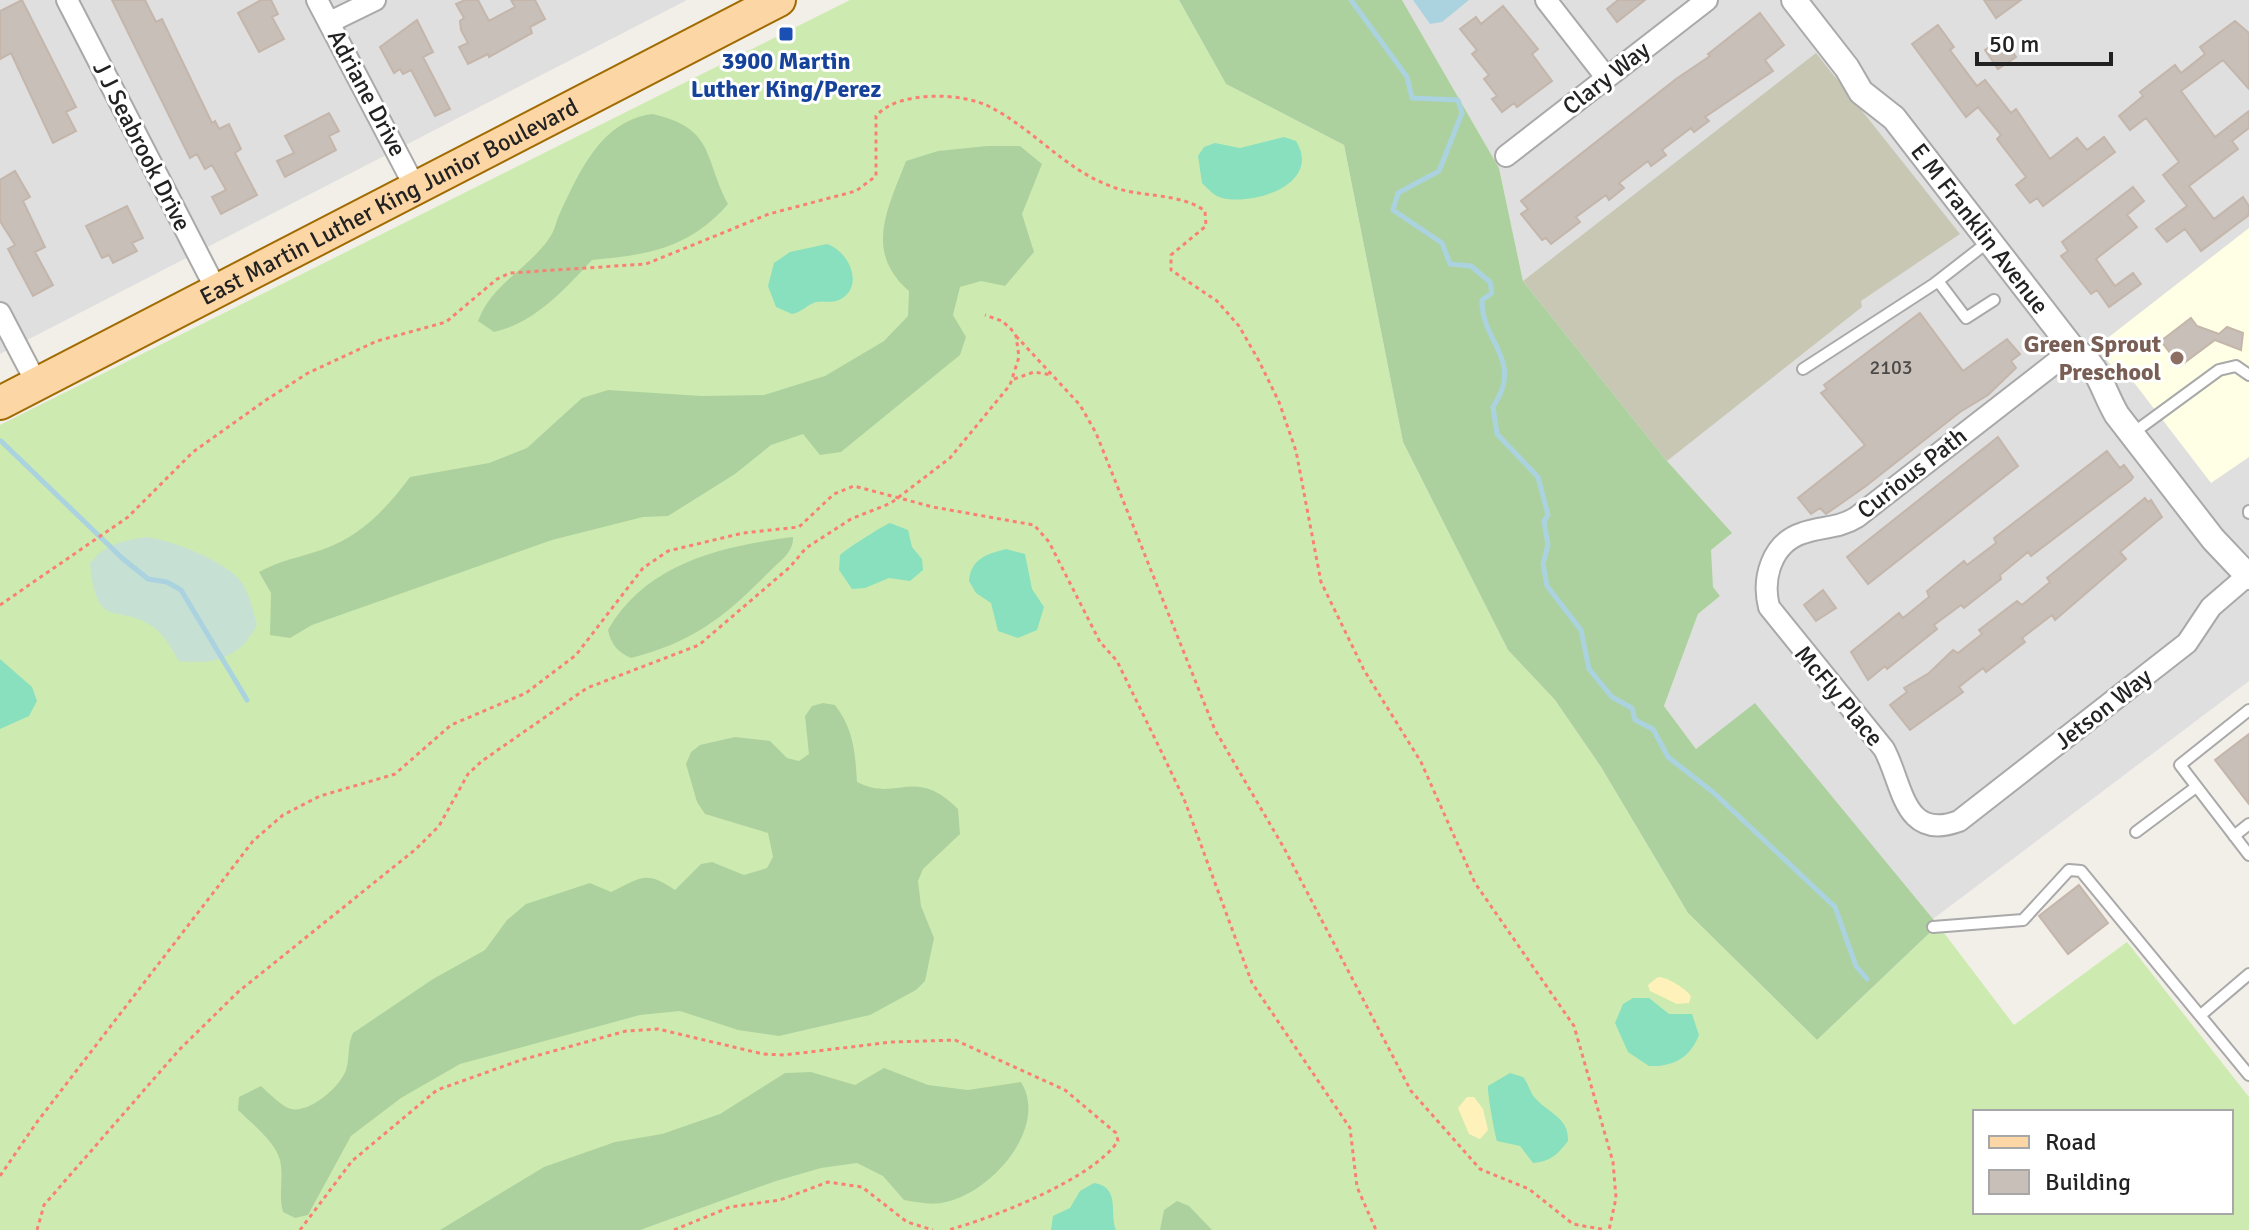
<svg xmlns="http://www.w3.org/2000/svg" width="2249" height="1230" viewBox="0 0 2249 1230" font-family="Signika,sans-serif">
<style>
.residential{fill:#e0dfdf}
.education{fill:#ffffe5}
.construction{fill:#c7c7b4}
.grass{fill:#cdebb0;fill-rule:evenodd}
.forest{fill:#add19e}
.wetland{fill:#c6e0d4}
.sand{fill:#fff1ba}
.pitch{fill:#88e0be}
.water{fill:#aad3df}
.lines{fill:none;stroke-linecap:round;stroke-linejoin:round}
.stream{stroke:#aad3df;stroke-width:5}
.building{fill:#c7bfb8;stroke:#c4b6ab;stroke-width:2}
.service-casing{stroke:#a9a9a9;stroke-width:14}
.minor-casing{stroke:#a9a9a9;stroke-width:24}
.tertiary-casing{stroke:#a9a9a9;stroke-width:28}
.primary-casing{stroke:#a06b00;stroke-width:36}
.path{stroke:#fa8072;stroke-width:3;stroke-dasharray:4 4;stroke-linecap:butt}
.service{stroke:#fff;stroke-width:10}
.minor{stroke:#fff;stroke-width:20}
.tertiary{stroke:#fff;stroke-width:24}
.primary{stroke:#fcd6a4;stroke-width:32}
.transit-dot{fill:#1a4fb4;stroke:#fff;stroke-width:3}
.education-dot{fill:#8d6e63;stroke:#fff;stroke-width:3}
.labels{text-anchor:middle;stroke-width:6;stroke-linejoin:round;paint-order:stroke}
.number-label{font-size:20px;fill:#4b4948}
.transit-label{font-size:24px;font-weight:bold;fill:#164399;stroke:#fff}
.street-label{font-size:24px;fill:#222;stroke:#fff}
.education-label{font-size:24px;font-weight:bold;fill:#785e54;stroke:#fff;text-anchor:end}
</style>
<rect width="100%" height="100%" fill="#f2efe9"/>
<!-- residential -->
<path class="residential" d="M0,0H687L0,354Z
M1402,0H2249V681L1933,919L1755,704L1696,749L1664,706L1698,614L1720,596L1711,589V549L1731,533L1667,461L1523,281L1499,168Z"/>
<!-- education -->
<path class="education" d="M2249,228V457L2211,483L2129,376L2114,369L2096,347Z"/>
<!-- construction -->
<path class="construction" d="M1816,53L1960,234L1861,301L1862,307L1667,461L1523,281Z"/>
<!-- grass -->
<path class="grass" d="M850,0H1179L1226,84L1344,145L1403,442L1508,650L1555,700L1601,767L1688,913L1817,1040L1938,925L2014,1025L2127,942L2249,1097V1230H0V425ZM1975,1112H2231V1212H1975Z"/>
<!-- forest -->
<path class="forest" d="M1179,0H1402L1499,168L1523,281L1667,461L1732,533L1711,550L1713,587L1720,596L1698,614L1664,706L1696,749L1755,703L1938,925L1817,1040L1688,913L1601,767L1555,700L1508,650L1403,442L1344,145L1226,84Z
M652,114C715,128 703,156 728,204C690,248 648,255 592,260C565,289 535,323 494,332L478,321C492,283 529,269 550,237C555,230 556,221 560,213C580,171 601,121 652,114Z
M987,146H1020L1042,164L1022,214L1034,252L1005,286L981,281L960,287L953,315L966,337L960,355L841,452L820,455L803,434L771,445L735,474L668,516L643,517L552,540L312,625L290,638L270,635L271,593L259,572C280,560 302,557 324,549C361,536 388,507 410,477L489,463L527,448L582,398L608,390L702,396L764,395L825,376L884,341L908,316L909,291C864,252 887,210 906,161L938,151Z
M793,537C794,552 780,561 770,571C726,616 694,642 631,658C618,652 611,645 608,630C646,563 722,546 793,537Z
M823,703L835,705C854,730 855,752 857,782C898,803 914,765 958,809L960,834L923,869L918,881L921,906L934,938L925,981L916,990L870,1015L779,1036L738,1030L680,1011L640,1015L460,1064L401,1098L351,1136L308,1215L295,1218L283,1212C278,1194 284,1177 280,1160C275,1141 251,1123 238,1110L239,1097L261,1086C269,1093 281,1106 291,1109C310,1113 340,1087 346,1070C350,1057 347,1046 353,1033L433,979L485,950L507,920L526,904L590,883L611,892C642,877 646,870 675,890L701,864L712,862L744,875L767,868L773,857L768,833L705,814L697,802L686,764L691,752L700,745L735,737L770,741L787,758L799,761L809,754L805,716L812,706Z
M884,1068L928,1085L968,1090L1021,1082C1049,1127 992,1192 946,1202C932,1206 917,1202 904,1200L883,1176L857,1163L821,1168L776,1181L640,1230H440L544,1167L615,1142L662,1134L720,1114L785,1073L811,1072L855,1085Z
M1177,1201L1189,1206L1212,1230H1160L1164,1210Z"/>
<!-- wetland -->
<path class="wetland" d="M146,537C171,540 227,561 242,583C250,595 253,611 257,625C240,658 214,665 179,661C173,651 166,638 157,630C121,599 97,637 90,564C103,544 123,541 146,537Z"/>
<!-- sand -->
<path class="sand" d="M1658,977C1668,977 1686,989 1691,996L1689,1003L1677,1004L1650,991L1648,985Z
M1467,1097H1474L1483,1109L1488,1130L1480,1139L1469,1134L1458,1108Z"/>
<!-- pitch -->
<path class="pitch" d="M1284,137L1296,141C1322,183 1256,206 1222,198C1214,196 1208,189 1202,183L1198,156L1204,147L1215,143L1240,148Z
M827,244C850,252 864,286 841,299C833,304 824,300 816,302C807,305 802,312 792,314L776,307L768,286L774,263L790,252Z
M890,523L908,530L912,547L922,559L923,570L910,581L889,578L865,588L852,589L839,570L840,555C846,549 884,525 890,523Z
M1006,549L1025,554L1032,589L1044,607L1037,630L1018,638L998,631L991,603L976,593L969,581C971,559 986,554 1006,549Z
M0,659L32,687L37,701L29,716L0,729Z
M1633,998H1649L1669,1014H1692L1699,1035C1690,1058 1673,1067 1649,1066L1628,1052L1615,1023L1623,1004Z
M1510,1073L1523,1077C1529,1084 1530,1094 1537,1100C1550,1114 1569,1118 1568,1141C1558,1154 1550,1162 1533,1163L1520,1146L1497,1141C1495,1135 1487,1092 1488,1086Z
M1094,1183C1121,1187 1109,1213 1116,1230H1051L1053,1216L1070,1208L1080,1191Z"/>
<!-- water -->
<path class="water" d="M1413,0H1469L1442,22L1430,24Z"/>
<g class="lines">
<!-- stream -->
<path class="stream" d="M1351,0L1407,77L1412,98L1458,100L1462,113L1439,171L1398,193L1393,210L1442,243L1450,264L1471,266L1490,282L1492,293L1482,300C1481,343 1525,359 1493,407L1497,434L1538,477L1548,515L1544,521L1548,545L1543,564L1547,586L1581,630L1589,669L1612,697L1632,708L1635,720L1653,729L1668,757L1714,793L1835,907L1856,966L1867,979
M1,441L122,558L148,579L167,582L181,590L247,700"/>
</g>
<!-- building -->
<path class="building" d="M22,0L76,107L66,112L76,131L53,143L11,53L0,59V11Z
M112,0H145L156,22L162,19L212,123L215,121L219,129L229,124L241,149L235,153L257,195L221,214L212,197L226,190L212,165L205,169L197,154L190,158Z
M261,0H271L278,14L272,17L284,39L259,52L238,13Z
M465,0H478L489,21L515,7L511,0H535L545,19L530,27L532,33L489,57L488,54L468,64L459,47L468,43L461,30L460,21L464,18L456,4Z
M1618,0H1645L1617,22L1607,9Z
M1984,0H2021L1996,18Z
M1503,6L1538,49L1532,54L1552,81L1517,107L1514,103L1502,112L1492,99L1497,96L1484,79L1489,75L1472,54L1477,50L1460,29L1476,17L1481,24Z
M1760,13L1784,45L1765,60L1773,71L1705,117L1709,121L1694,132L1691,128L1662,150L1666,155L1651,166L1648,161L1619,183L1624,188L1609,200L1606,195L1576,217L1580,222L1551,244L1546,238L1542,240L1521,214L1528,209L1521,201L1676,79L1710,56L1708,54Z
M417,20L433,52L423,57L450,109L435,116L411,70L403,74L400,69L394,73L380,47Z
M2235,21L2249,33V89L2223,60L2181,91L2215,137L2249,111V128L2232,141L2238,149L2189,186L2214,219L2243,197L2249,206V215L2201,251L2185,229L2167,242L2156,229L2187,206L2163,175L2179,162L2146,118L2130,130L2119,116L2143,96L2140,92L2175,65L2181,73L2205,54L2200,47Z
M1938,25L1954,47L1950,50L1977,86L1985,80L2011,113L2016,109L2050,159L2077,138L2087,150L2104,137L2115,152L2043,206L2037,198L2030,203L2016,185L2026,177L1997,139L2001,135L1978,107L1966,117L1912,44Z
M2003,38L2016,57L1998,69L1985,50Z
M329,113L339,131L329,136L336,150L285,177L277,161L294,153L285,136Z
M15,171L30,197L23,201L45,247L35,252L53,285L33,296L8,249L15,245L0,221V180Z
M2133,187L2144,201L2127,215L2137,227L2096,259L2115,286L2133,273L2141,284L2109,307L2097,290L2091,294L2061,256L2068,251L2062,242Z
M127,206L143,238L132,243L137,251L113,263L109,255L102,258L86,226Z
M1920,313L1963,371L2007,339L2020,354L2011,361L2016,368L1988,395L1960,412L1866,486L1826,514L1820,508L1811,514L1798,498L1865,445L1821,393L1827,389L1824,385Z
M2191,318L2197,326L2219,334L2227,327L2243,333L2241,350L2215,340L2180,366L2161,341Z
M1998,437L2018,466L1868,584L1847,557Z
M2107,451L2120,468L2124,465L2133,477L2131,480L2031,556L2028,552L2000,575L2001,579L1964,608L1961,605L1934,625L1937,629L1887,669L1885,666L1868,680L1851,652L1899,613L1903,618L1929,597L1927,591L1964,561L1967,565L1996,543L1994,538Z
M2145,498L2148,502L2151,500L2162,517L2120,552L2126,559L2055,620L2052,615L2022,638L2025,642L1986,672L1983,668L1959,687L1963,692L1910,730L1890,705L1907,692L1904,688L1929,673L1953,650L1958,653L1982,634L1979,630L2017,601L2022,605L2050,582L2047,578Z
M1823,590L1836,608L1816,621L1804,605Z
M2249,734V804L2215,760Z
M2079,885L2108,923L2068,954L2039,916Z"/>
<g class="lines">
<!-- service casing -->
<g class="service-casing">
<path id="service" d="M1938,281L1966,318L1994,300
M1803,369L1934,284L1988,242
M2133,433L2219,370L2236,366L2249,375
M2249,511V513
M2249,710L2180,765L2249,855
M2136,832L2196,787
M2234,836L2249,824
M1933,927L2023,920L2069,870L2081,871L2249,1075
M2202,1014L2249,974"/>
</g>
<!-- minor casing -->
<g class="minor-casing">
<path id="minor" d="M67,0L218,293
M317,0L415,187
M1546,0L1606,77
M330,22L375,0
M1506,156L1707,0
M0,313L37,384
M2073,349L1857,517C1838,529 1822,526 1803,533C1771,543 1762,579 1769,607L1884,749C1903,784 1903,842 1959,821L2187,643L2211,607L2247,576"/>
</g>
<!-- tertiary casing -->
<g class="tertiary-casing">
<g id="tertiary">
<path id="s1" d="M1794,0L1847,68L1861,92L1894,118L2073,349C2100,366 2102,390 2117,415L2213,539L2249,577"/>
</g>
</g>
<!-- primary casing -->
<g class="primary-casing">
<g id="primary">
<path id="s2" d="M0,403L779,0"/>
</g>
</g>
<!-- path -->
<path class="path" d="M1016,336L1080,405L1096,433L1215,730L1284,848L1411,1091L1480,1169L1529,1189L1573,1224L1606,1230
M1014,379L1034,372L1052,375
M0,605L128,517L193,452L266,400L308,373L377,341L446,322L497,279L510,273L646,264L769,214L856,191L876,176V116C898,90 964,92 992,108C1034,130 1065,169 1110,186C1140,198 1179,192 1205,211L1206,226L1171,255V270L1217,301L1239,326L1259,361L1279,402L1296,451L1321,582L1364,670L1421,762L1475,883L1574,1026L1613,1162L1616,1198L1609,1230
M0,1176L37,1122L253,841L283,815L320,796L395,774L451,725L526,693L576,655L643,568L668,551L743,533L799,527L834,494L854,486L933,507L1034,525L1049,542L1100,642L1117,661L1161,751L1184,799L1252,983L1350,1128L1357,1187L1376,1230
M37,1230L44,1205L179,1050L238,992L416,849L439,826L468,774L482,761L587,688L699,645L790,567L806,548L851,519L891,503L950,458L1010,385L1019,357L1016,336L1011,329L1002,321L985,315
M300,1230L352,1161L437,1090L521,1060L626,1031L658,1029L763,1054L784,1055L892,1042L955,1040L1065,1090L1116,1133L1118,1141C1093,1179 993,1218 948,1230
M674,1230L730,1207L780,1200L828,1182L862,1187L907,1222L933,1230"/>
<!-- service -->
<use href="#service" class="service"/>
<!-- minor -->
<use href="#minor" class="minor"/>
<!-- tertiary -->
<use href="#tertiary" class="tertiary"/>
<!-- primary -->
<use href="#primary" class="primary"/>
</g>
<!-- markers -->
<rect class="transit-dot" x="778" y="26" width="16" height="16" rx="4"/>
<circle class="education-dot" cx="2177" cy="358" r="8"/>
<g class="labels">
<!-- number labels -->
<g class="number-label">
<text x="1891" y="374">2103</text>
</g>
<!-- transit labels -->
<g class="transit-label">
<text x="786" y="69">3900 Martin<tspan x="786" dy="28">Luther King/Perez</tspan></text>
</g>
<!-- street labels -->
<g class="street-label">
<text transform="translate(1606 78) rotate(-38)" y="8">Clary Way</text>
<text transform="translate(367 93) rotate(62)" y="8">Adriane Drive</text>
<text transform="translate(142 146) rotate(63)" y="8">J J Seabrook Drive</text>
<text dy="8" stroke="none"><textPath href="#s2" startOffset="438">East Martin Luther King Junior Boulevard</textPath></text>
<text dy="8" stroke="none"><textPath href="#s1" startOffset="296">E M Franklin Avenue</textPath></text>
<text transform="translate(1912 473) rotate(-38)" y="8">Curious Path</text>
<text transform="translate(1839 696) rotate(50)" y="8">McFly Place</text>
<text transform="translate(2103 709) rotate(-38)" y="8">Jetson Way</text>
</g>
<!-- education labels -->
<g class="education-label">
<text x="2161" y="352">Green Sprout<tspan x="2161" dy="28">Preschool</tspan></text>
</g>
</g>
<!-- legend -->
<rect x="1973" y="1110" width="260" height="104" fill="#ffffff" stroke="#a7a7a7" stroke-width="2"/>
<rect x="1989" y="1136" width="40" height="12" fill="#fcd6a4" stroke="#a7a7a7" stroke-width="2"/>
<text x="2045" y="1150" font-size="24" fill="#222222">Road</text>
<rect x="1989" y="1170" width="40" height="24" fill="#c7bfb8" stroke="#a7a7a7" stroke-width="2"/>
<text x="2045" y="1190" font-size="24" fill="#222222">Building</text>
<!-- scale -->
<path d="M1977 52v12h134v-12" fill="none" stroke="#222222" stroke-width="4"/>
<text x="1989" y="52" font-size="24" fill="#222222" stroke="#ffffff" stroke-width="6" paint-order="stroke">50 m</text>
</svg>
